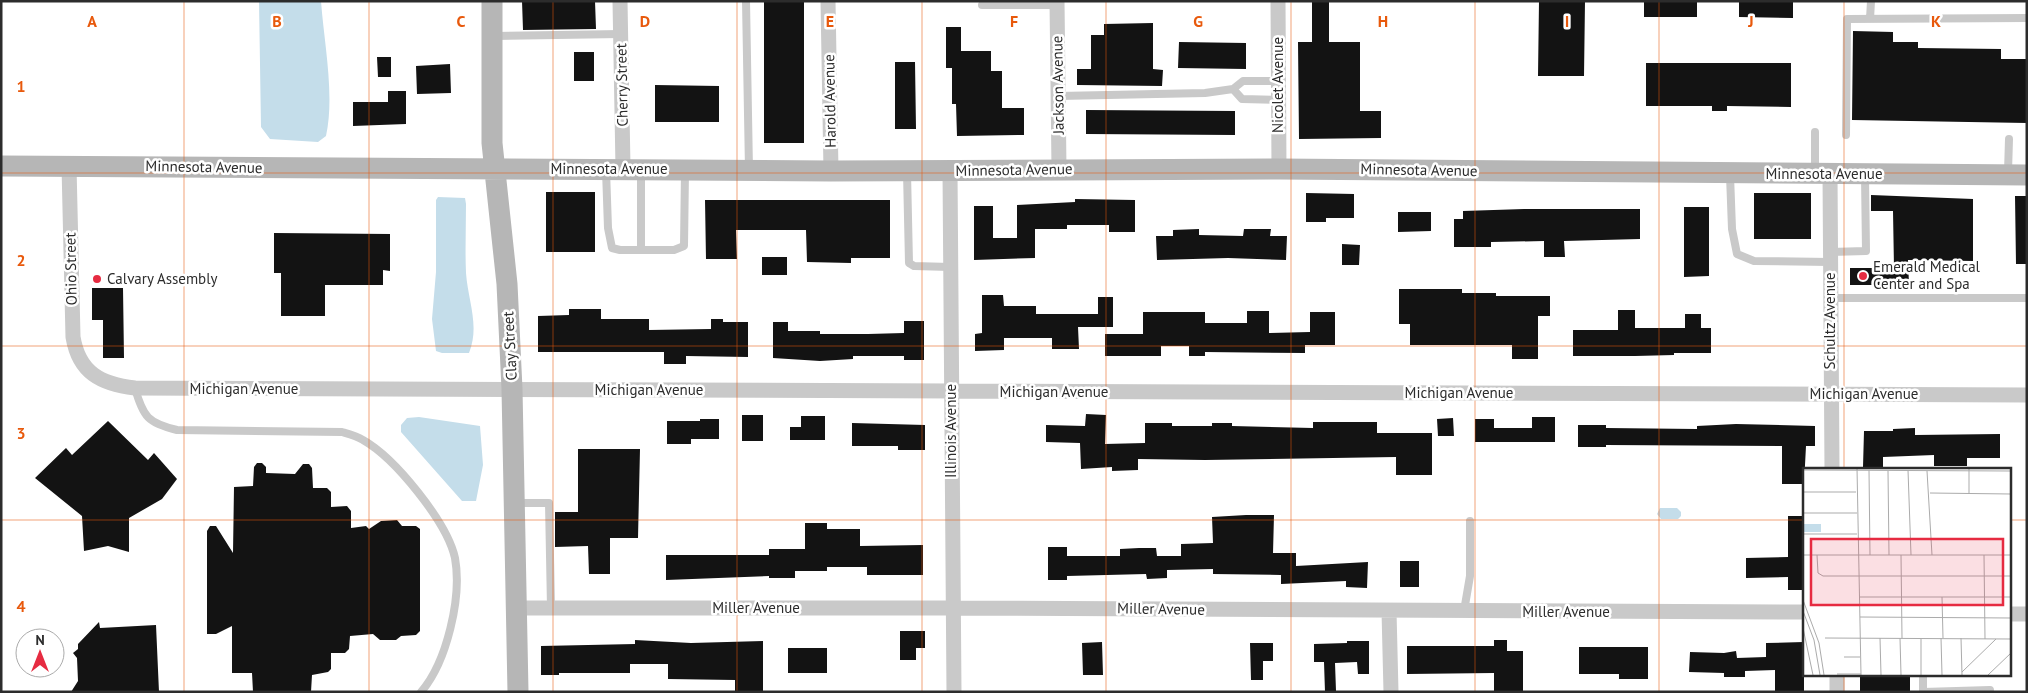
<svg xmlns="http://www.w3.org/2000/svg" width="2028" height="693" viewBox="0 0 2028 693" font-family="'PT Sans',sans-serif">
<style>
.water{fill:#c4ddea}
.building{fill:#131313}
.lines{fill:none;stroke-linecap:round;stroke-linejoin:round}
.lane{stroke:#c9c9c9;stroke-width:8}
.street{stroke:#c9c9c9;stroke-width:15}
.secondary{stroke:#b6b6b6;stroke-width:21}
.grid{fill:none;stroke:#e8590c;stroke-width:1;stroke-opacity:0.55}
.poi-dot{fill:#e62b41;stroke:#fff;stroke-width:2}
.labels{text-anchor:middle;stroke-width:5;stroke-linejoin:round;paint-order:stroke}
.street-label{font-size:15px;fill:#2c2c2c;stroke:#fff}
.poi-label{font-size:15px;fill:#2c2c2c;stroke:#fff;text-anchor:start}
.inset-road{fill:none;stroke:#ababab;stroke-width:1}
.view{fill:#e62b41;fill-opacity:0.15;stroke:#e62b41;stroke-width:2.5}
.inset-edge{fill:none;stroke:#2c2c2c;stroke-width:2.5}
.grid-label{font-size:16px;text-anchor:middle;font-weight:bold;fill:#e8590c;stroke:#fff;stroke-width:5;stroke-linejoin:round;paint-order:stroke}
</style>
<rect width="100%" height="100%" fill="#fff"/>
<!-- water -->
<path class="water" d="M259,1H321C324,43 335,95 326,136L318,142L270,139L261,127Z
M438,197L465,198L466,204C466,227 465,250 466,273C468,301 480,326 469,353H442L436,351L432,319L436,272V200Z
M419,417L480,426L483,465L476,501H462L401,432V425L407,418Z
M1660,508H1677L1681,512V516L1678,519H1661L1657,514Z"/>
<!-- building -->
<path class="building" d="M522,1H595L596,29L523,30Z
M764,1H804V143H764Z
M1312,1H1329V42H1360V111H1381V138L1299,139L1298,42H1312Z
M1539,1H1585L1584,76H1538Z
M1644,1H1697V17H1644Z
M1739,1H1793V18L1739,17Z
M1153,23V69L1163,70L1162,86L1077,85V69H1091V35H1104V24Z
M946,27H961V51H991V71H1002V108H1024V135L957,136L956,104H952V68H946Z
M1853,31L1893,32V42H1918V48L2001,49V59H2027V123L1852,120Z
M1179,42L1246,43V69L1178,68Z
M574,52H594V81H574Z
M377,57H391V77H378Z
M895,62H915L916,129H895Z
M1646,63H1791V107L1727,106V111H1712V106H1646Z
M450,64L451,93L417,94L416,66Z
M655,85L719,86V122H655Z
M388,91H406V124L353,126V102H388Z
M1086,110L1235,111V135L1086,134Z
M546,192H595V252H546Z
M1306,193L1354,194V218H1326V222H1306Z
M1754,193H1811V239H1754Z
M1871,195L1973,199V261L1908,260L1909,285H1850V268H1894L1893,211H1871Z
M2015,196H2027V264H2016Z
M1075,199L1135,200V232H1109V225H1067V229H1035V258L974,260V206H993V238H1017V205L1075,202Z
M705,200H890V258H851V263L807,262L806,230H736L737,259H706Z
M1684,207H1709V276L1684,277Z
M1524,209H1640V239L1564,241L1565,257H1544V241L1491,242V247H1454V219H1463V211Z
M1398,212H1431V231L1398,232Z
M1199,229V235L1243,236L1244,229H1271L1270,236H1287L1286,260L1228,258L1157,260L1156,236H1173V230Z
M274,233L390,234V271L383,270V285H325V316H281V273H274Z
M1342,244L1360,245L1359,265H1342Z
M762,257H787V275H762Z
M92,288H123L124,358H103V320H92Z
M1399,289H1462V293H1496V296H1550V316H1538V359H1512V345H1410V324H1399Z
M982,295H1003L1004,306H1036V314H1098V297H1113V327H1078L1079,349H1052V338H1004V350L975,351V334L982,333Z
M569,309H601V319H649V330L711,329V319H723V322H748V357L686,356V364H664V352H538V316L569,315Z
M1618,310H1635V328H1685V314H1701V328H1711V353H1674V355L1635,356H1573V330H1618Z
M1247,311H1269V333L1310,332V312H1335V345H1305V353L1205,352V356H1189V346H1161V356H1105V334H1143V312H1205V323H1247Z
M904,321H924V360H904V356H853V359L820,361L773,358V322H788V331H820V334H868L904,333Z
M1086,414L1106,415L1105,444L1145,443V423H1172V426H1212V423H1232V426L1313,428V422H1377V433H1432V475H1396V457L1205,460L1138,459V470L1112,471V467L1081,469L1080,443L1046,442V425L1085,426Z
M742,415H763V441H742Z
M801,416H825V440H790V427H801Z
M1532,417H1555V442H1475V419H1494V428H1532Z
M1453,418L1454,436H1438L1437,419Z
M700,419H719V439H691V444H667V421H700Z
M108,421L148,460L154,453L177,479L162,499L129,518V552L108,546L84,551L82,516L35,478L66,448L72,455Z
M852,423L925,425V450H898V446H852Z
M1736,424L1815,426V446H1806L1804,484H1782V446L1606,445V447H1578V425H1606V428L1697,429V426Z
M1915,428V435L2000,434V458H1967V466H1934V455L1883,457V467H1863L1864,431H1893V429Z
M578,449H640L638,538H610V574H589L588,546L555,547V512H578Z
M257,463H262L266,467V473L295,474L303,464H309L312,468L313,488H327L331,492V507L347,506L351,511V528L366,526L369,529L381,521L397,520L402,526H416L420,529V631L416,635L401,636L396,640H380L373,634L350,636L349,649L345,653H331V669L328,672L312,675L311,692H253L252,673H232V626L216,634H207V531L210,526H216L233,553L234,487L253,486L254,467Z
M1246,515H1274L1273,553H1296V566L1368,562L1367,588L1346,587V581L1281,584V575L1213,574V569L1167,570V578L1147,579L1146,574L1067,576V580H1048V547H1067V556H1120V549L1139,548H1156L1157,556H1181V544L1213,543L1212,517Z
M1788,516H1804V590H1788V577L1746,578V558L1788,557Z
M805,523H827V529H860V546L923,545V575H867V567H827V571H795V578H769V576L666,580V555H769V549H805Z
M1400,561H1419V587H1400Z
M99,622L100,628L156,625L159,692H71L78,681L77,658L73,653L78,649V644Z
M900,631H925V648H916V660H900Z
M635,640L691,643L763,641V692H735V680L668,679V664H630V673H559V675H541V646L635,644Z
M1494,640H1507V651H1523V691H1494V673L1407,674V646H1494Z
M1347,641H1369V674H1358L1357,662L1335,663L1336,691L1325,692L1324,662H1314V644L1347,643Z
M1102,642L1103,675H1083L1082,643Z
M1804,642V692H1775V670L1745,671V677H1724V673L1689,672L1690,652L1724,653L1736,651L1737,658L1766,657V643Z
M1250,643H1273V661H1263V680H1251Z
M1579,647H1648V679H1619V674H1579Z
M788,648H827V673H788Z
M1860,674H1910V692H1860Z"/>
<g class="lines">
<!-- lane -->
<path class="lane" d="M746,1L749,170
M982,5H1057
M1870,19L1871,1
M494,36L621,34
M1233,89L1242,99L1278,100
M1059,96L1205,93L1233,89L1243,81H1278
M1815,132V172
M1846,135L1847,19L2027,18
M606,170L608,228L612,248L620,250H674L684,246L685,171
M641,172V250
M907,172L909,263L914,266L950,267
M2008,172L2009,139
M1730,175L1732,229L1737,254L1754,261L1830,262
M1830,252L1866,251L1865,176
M1830,298H2027
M135,388C143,417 148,423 177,430L342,432C349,434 357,436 363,440C395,458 447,522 455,558C462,597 447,662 421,692
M517,503H549L551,608
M1464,611L1470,576V521
M1923,674V692
M1923,692L1990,690"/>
<!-- street -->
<path class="street" d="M620,1L623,168
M828,1L831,171
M1057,1L1059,169
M1278,1L1279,169
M69,166L73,337C79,373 101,384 135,388L2027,395
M950,171L954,692
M1830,174L1832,469
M517,608H952L1804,612
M1389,611L1391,692
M2009,614H2027
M1837,674V692"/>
<!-- secondary -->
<path class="secondary" d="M492,1V143L507,284L512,389L518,692
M1,166L831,171L1279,169L2027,175"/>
</g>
<!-- grid -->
<path class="grid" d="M184,1V692M369,1V692M553,1V692M737,1V692M922,1V692M1106,1V692M1291,1V692M1475,1V692M1659,1V692M1844,1V469M1,173H2027M1,346H2027M1,520H1804M2009,520H2027M1844,674V692"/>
<!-- markers -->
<g class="poi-dot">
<circle cx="1863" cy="276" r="5"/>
<circle cx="97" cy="279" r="5"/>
</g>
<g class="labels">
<!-- street labels -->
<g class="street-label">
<text transform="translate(622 85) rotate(-91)" y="5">Cherry Street</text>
<text transform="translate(1058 85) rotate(-91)" y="5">Jackson Avenue</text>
<text transform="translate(1278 85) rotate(-90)" y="5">Nicolet Avenue</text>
<text transform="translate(830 101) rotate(-91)" y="5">Harold Avenue</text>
<text transform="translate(204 167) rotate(1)" y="5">Minnesota Avenue</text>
<text x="609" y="174">Minnesota Avenue</text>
<text transform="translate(1014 170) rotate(-1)" y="5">Minnesota Avenue</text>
<text transform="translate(1419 170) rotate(1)" y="5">Minnesota Avenue</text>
<text x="1824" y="179">Minnesota Avenue</text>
<text transform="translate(71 269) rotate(-91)" y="5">Ohio Street</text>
<text transform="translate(1830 321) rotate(-90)" y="5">Schultz Avenue</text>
<text transform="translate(510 346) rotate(-93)" y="5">Clay Street</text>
<text x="244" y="394">Michigan Avenue</text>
<text x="649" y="395">Michigan Avenue</text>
<text x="1054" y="397">Michigan Avenue</text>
<text x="1459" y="398">Michigan Avenue</text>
<text x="1864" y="399">Michigan Avenue</text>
<text transform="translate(951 431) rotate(-90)" y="5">Illinois Avenue</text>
<text x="756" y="613">Miller Avenue</text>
<text transform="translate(1161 609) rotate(1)" y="5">Miller Avenue</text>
<text x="1566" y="617">Miller Avenue</text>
</g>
<!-- poi labels -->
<g class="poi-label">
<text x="1873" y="272">Emerald Medical<tspan x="1873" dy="17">Center and Spa</tspan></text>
<text x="107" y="284">Calvary Assembly</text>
</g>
</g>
<!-- overview -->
<g transform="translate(1803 468)">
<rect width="208" height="208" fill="#fff"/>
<path d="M0,56H18V64H0Z" fill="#c4ddea"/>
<path class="inset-road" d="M54,0L58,207M0,2L208,3M66,2L67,87M105,2L108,87M85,3L86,87M124,3L129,87M0,24H53M127,25L208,26M166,26V0M0,45H54M0,66H54M0,87H208M14,87L15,105L20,108H208M98,87L99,170M181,87L182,171M57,129H208M139,129L140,170M0,132L16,175L21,207M0,143L11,172L17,207M57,149L208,150M0,160L10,207M22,170L208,171M77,170L78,207M97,170L98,207M118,170V207M138,170L139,207M158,170L159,207M41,189H57M159,204L193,171M34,206H58M185,207L208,185"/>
<path class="view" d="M8,71H200V137H8Z"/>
<rect width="208" height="208" class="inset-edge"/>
</g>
<g class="grid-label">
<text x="92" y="27">A</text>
<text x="277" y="27">B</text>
<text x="461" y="27">C</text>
<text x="645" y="27">D</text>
<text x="830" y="27">E</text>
<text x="1014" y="27">F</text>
<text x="1198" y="27">G</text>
<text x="1383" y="27">H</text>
<text x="1567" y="27">I</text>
<text x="1751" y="27">J</text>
<text x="1936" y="27">K</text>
<text x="21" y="92">1</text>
<text x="21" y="266">2</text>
<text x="21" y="439">3</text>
<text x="21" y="612">4</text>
</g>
<!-- border -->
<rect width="2028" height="693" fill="none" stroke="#2c2c2c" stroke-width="5"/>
<!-- north arrow -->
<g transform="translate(40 653)"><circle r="24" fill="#ffffff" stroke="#ababab"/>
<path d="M0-4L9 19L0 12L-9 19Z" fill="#e62b41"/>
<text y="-8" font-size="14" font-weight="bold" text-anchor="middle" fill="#2c2c2c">N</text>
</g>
</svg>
